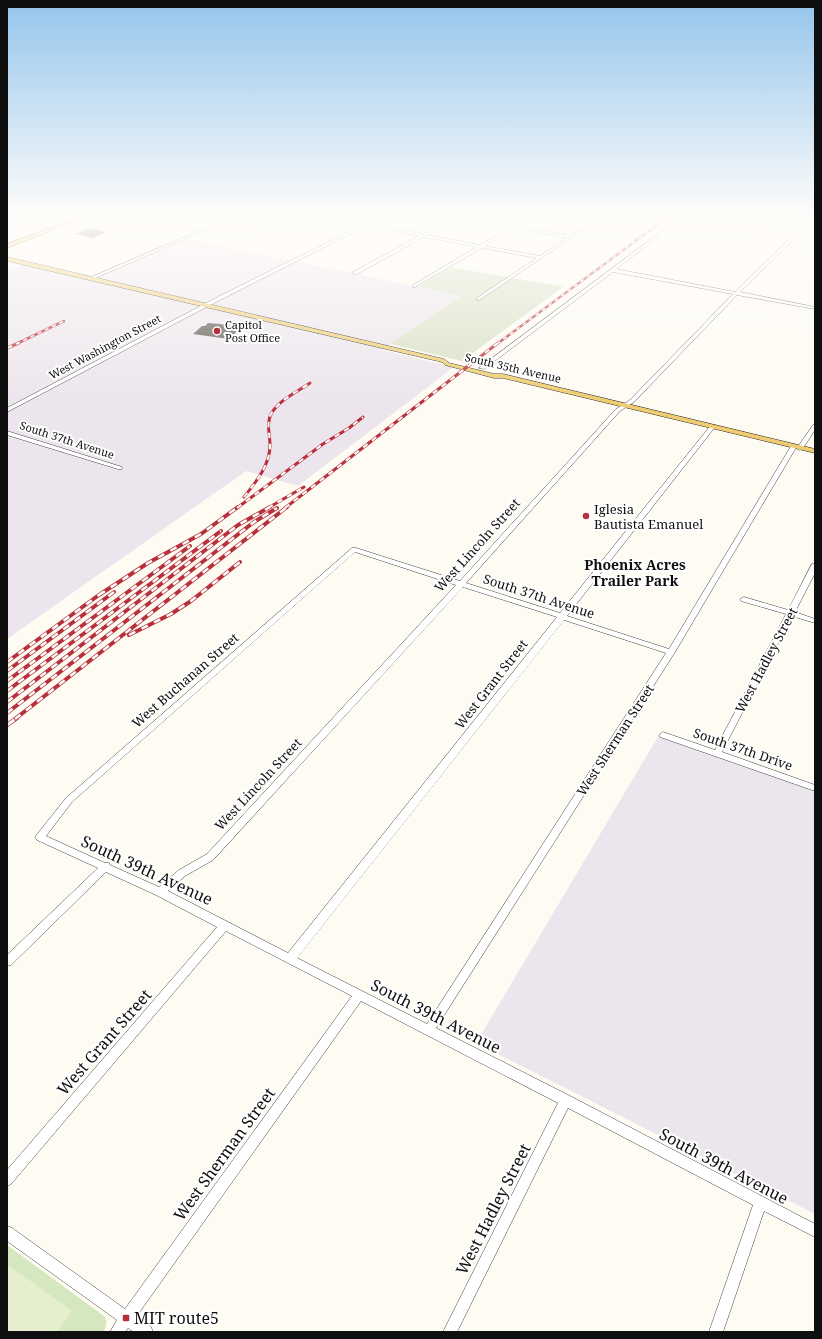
<svg xmlns="http://www.w3.org/2000/svg" width="822" height="1339" viewBox="0 0 822 1339" font-family="'Noto Serif',serif">
<style>
.industrial{fill:#ece5ed}
.green{fill:#d5e7be}
.cemetery{fill:#d8e0c4}
.pitch{fill:#e5efcf}
.building{fill:#57504c}
.lines{fill:none;stroke-linecap:round;stroke-linejoin:round}
.minor-casing{stroke:#424242;stroke-width:1}
.major-casing{stroke:#202020;stroke-width:1}
.minor{fill:#fff;fill-rule:evenodd}
.major{fill:#efcc71;fill-rule:evenodd}
.rail-far3-casing{stroke:#b7303b;stroke-width:2.5}
.rail-far2-casing{stroke:#b7303b;stroke-width:3}
.rail-far1-casing{stroke:#b7303b;stroke-width:4}
.rail-casing{stroke:#b7303b;stroke-width:4.5}
.rail-far3{stroke:#fff;stroke-width:1.5;stroke-dasharray:4;stroke-linecap:butt}
.rail-far2{stroke:#fff;stroke-width:2;stroke-dasharray:5.5;stroke-linecap:butt}
.rail-far1{stroke:#fff;stroke-width:2.5;stroke-dasharray:7;stroke-linecap:butt}
.rail{stroke:#fff;stroke-width:3;stroke-dasharray:9;stroke-linecap:butt}
.poi-dot{fill:#b7303b;stroke:#fff;stroke-width:1.5}
.labels{text-anchor:middle;stroke-width:4;stroke-linejoin:round;paint-order:stroke}
.far-poi-label{font-size:11px;fill:#0f0f0f;stroke:#fff;text-anchor:start}
.far-street-label{font-size:11px;fill:#0f0f0f;stroke:#fff}
.poi-label{font-size:13px;fill:#0f0f0f;stroke:#fff;text-anchor:start}
.street-label{font-size:13px;fill:#0f0f0f;stroke:#fff}
.neighbourhood-label{font-size:14px;font-weight:bold;fill:#0f0f0f;stroke:#fff}
.near-street-label{font-size:16px;fill:#0f0f0f;stroke:#fff}
.near-poi-label{font-size:16px;fill:#0f0f0f;stroke:#fff;text-anchor:start}
</style>
<rect width="100%" height="100%" fill="#fefbf3"/>
<!-- industrial -->
<path class="industrial" d="M187,239L462,296L382,350L454,367L298,486L246,471L7,639V271L22,265L89,281Z
M659,735L815,791V1214L476,1043Z"/>
<!-- green -->
<path class="green" d="M7,1245L104,1316C108,1321 106,1326 104,1332H7Z"/>
<!-- cemetery -->
<path class="cemetery" d="M451,267L563,287L462,361L390,344L462,296L418,287Z"/>
<!-- pitch -->
<path class="pitch" d="M7,1264L72,1311L57,1332H7Z"/>
<!-- building -->
<path class="building" d="M89,228L107,232L93,238L75,234Z
M208,323L220,324L241,327L229,339L193,334L202,326H205Z"/>
<g class="lines">
<!-- minor casing -->
<g class="minor-casing">
<path id="minor" d="M234,216H238L93,279L89,278Z
M317,216H323L365,223L381,216H385L370,224L423,234L456,216H461L512,226L529,216H533L517,226L570,236L600,216H604L479,300H477V298L537,258L482,248L415,287H413V285L477,247L424,237L357,274H353V272L419,236L366,226L216,302L7,412V408L212,300L362,225ZM458,218L509,228L480,245L427,235ZM513,228L567,238L540,256L485,246Z
M682,216H686L616,269L735,292L813,216H815V218L740,292L815,307V309L737,295L634,402L620,411L466,583L560,613L711,425H715V427L567,616L669,649L791,446L794,444L797,446L675,652L436,1028L570,1096L815,1224V1237L764,1211L723,1332H709L753,1205L568,1108L457,1332H443L558,1103L361,1001L136,1317L151,1327L153,1332H134L128,1328L125,1332H110L117,1320L7,1241V1226L12,1228L125,1309L352,996L226,931L11,1184L7,1186V1170L217,927L156,895L106,872L11,965L7,966V955L98,868L37,840L35,837L66,798L352,548H356L460,581L616,409L630,400L733,294L613,272L484,369L479,368ZM355,552L456,585L207,854L179,870L159,887L110,865L109,863H105L46,836L72,802ZM463,587L557,617L288,953L168,891L185,876L213,860ZM564,620L666,653L427,1024L297,958Z
M815,424V430L803,448L800,450L798,449L797,448L813,425Z
M7,431L122,467L123,468L122,469H118L7,435Z
M812,564H815V573L795,612L815,619V623L792,616L722,752L815,785V791L660,737L659,735L663,732L715,750L786,614L741,601L740,599L744,597L788,610Z"/>
</g>
<!-- major casing -->
<g class="major-casing">
<path id="major" d="M84,216H89L7,248V244Z
M7,257L444,359L449,363L494,374H503L815,449V453L503,378H494L445,365L442,362L7,261Z"/>
</g>
<!-- minor -->
<use href="#minor" class="minor"/>
<!-- major -->
<use href="#major" class="major"/>
<!-- rail-far3 casing -->
<g class="rail-far3-casing">
<path id="rail-far3" d="M16,344L64,321
M497,344L669,216"/>
</g>
<!-- rail-far2 casing -->
<g class="rail-far2-casing">
<path id="rail-far2" d="M7,348L19,343
M244,497C256,482 270,465 270,445C270,434 266,424 271,414C279,400 297,392 310,383
M237,508L323,444L349,428L363,417
M268,508L304,487
M285,508L498,343"/>
</g>
<!-- rail-far1 casing -->
<g class="rail-far1-casing">
<path id="rail-far1" d="M99,595L148,563L201,534L238,507
M129,635L171,614L191,601L240,562
M7,662L103,592
M7,671L114,592
M7,681L190,546
M7,691L221,531
M7,702L238,525L270,507
M7,713L254,522L277,508
M15,719L287,507"/>
</g>
<!-- rail casing -->
<g class="rail-casing">
<path id="rail" d="M7,725L17,718"/>
</g>
<!-- rail-far3 -->
<use href="#rail-far3" class="rail-far3"/>
<!-- rail-far2 -->
<use href="#rail-far2" class="rail-far2"/>
<!-- rail-far1 -->
<use href="#rail-far1" class="rail-far1"/>
<!-- rail -->
<use href="#rail" class="rail"/>
</g>
<!-- sky -->
<linearGradient id="sky" x2="0" y2="1"><stop stop-color="#95c5ec"/><stop offset="0.54" stop-color="#fffdfa"/><stop offset="1" stop-color="#fffdfa" stop-opacity="0"/></linearGradient>
<rect width="822" height="403" fill="url(#sky)"/>
<!-- markers -->
<g class="poi-dot">
<circle cx="217" cy="331" r="4"/>
<circle cx="586" cy="516" r="4"/>
<rect x="122" y="1314" width="8" height="8" rx="2"/>
</g>
<g class="labels">
<!-- far-poi labels -->
<g class="far-poi-label">
<text x="225" y="329">Capitol<tspan x="225" dy="13">Post Office</tspan></text>
</g>
<!-- far-street labels -->
<g class="far-street-label">
<text transform="translate(105 347) rotate(-28)" y="4">West Washington Street</text>
<text transform="translate(513 368) rotate(13)" y="4">South 35th Avenue</text>
<text transform="translate(67 440) rotate(18)" y="4">South 37th Avenue</text>
</g>
<!-- poi labels -->
<g class="poi-label">
<text x="594" y="514">Iglesia<tspan x="594" dy="15">Bautista Emanuel</tspan></text>
</g>
<!-- street labels -->
<g class="street-label">
<text transform="translate(477 545) rotate(-48)" y="5">West Lincoln Street</text>
<text transform="translate(539 596) rotate(18)" y="5">South 37th Avenue</text>
<text transform="translate(766 660) rotate(-62)" y="5">West Hadley Street</text>
<text transform="translate(185 680) rotate(-41)" y="5">West Buchanan Street</text>
<text transform="translate(491 684) rotate(-52)" y="5">West Grant Street</text>
<text transform="translate(615 740) rotate(-57)" y="5">West Sherman Street</text>
<text transform="translate(743 749) rotate(19)" y="5">South 37th Drive</text>
<text transform="translate(258 784) rotate(-47)" y="5">West Lincoln Street</text>
</g>
<!-- neighbourhood labels -->
<g class="neighbourhood-label">
<text x="635" y="570">Phoenix Acres<tspan x="635" dy="16">Trailer Park</tspan></text>
</g>
<!-- near-street labels -->
<g class="near-street-label">
<text transform="translate(147 870) rotate(25)" y="6">South 39th Avenue</text>
<text transform="translate(436 1016) rotate(27)" y="6">South 39th Avenue</text>
<text transform="translate(104 1042) rotate(-49)" y="6">West Grant Street</text>
<text transform="translate(224 1154) rotate(-54)" y="6">West Sherman Street</text>
<text transform="translate(724 1166) rotate(28)" y="6">South 39th Avenue</text>
<text transform="translate(493 1209) rotate(-63)" y="6">West Hadley Street</text>
</g>
<!-- near-poi labels -->
<g class="near-poi-label">
<text x="134" y="1324">MIT route5</text>
</g>
</g>
<!-- border -->
<rect width="822" height="1339" fill="none" stroke="#0f0f0f" stroke-width="16"/>
</svg>
